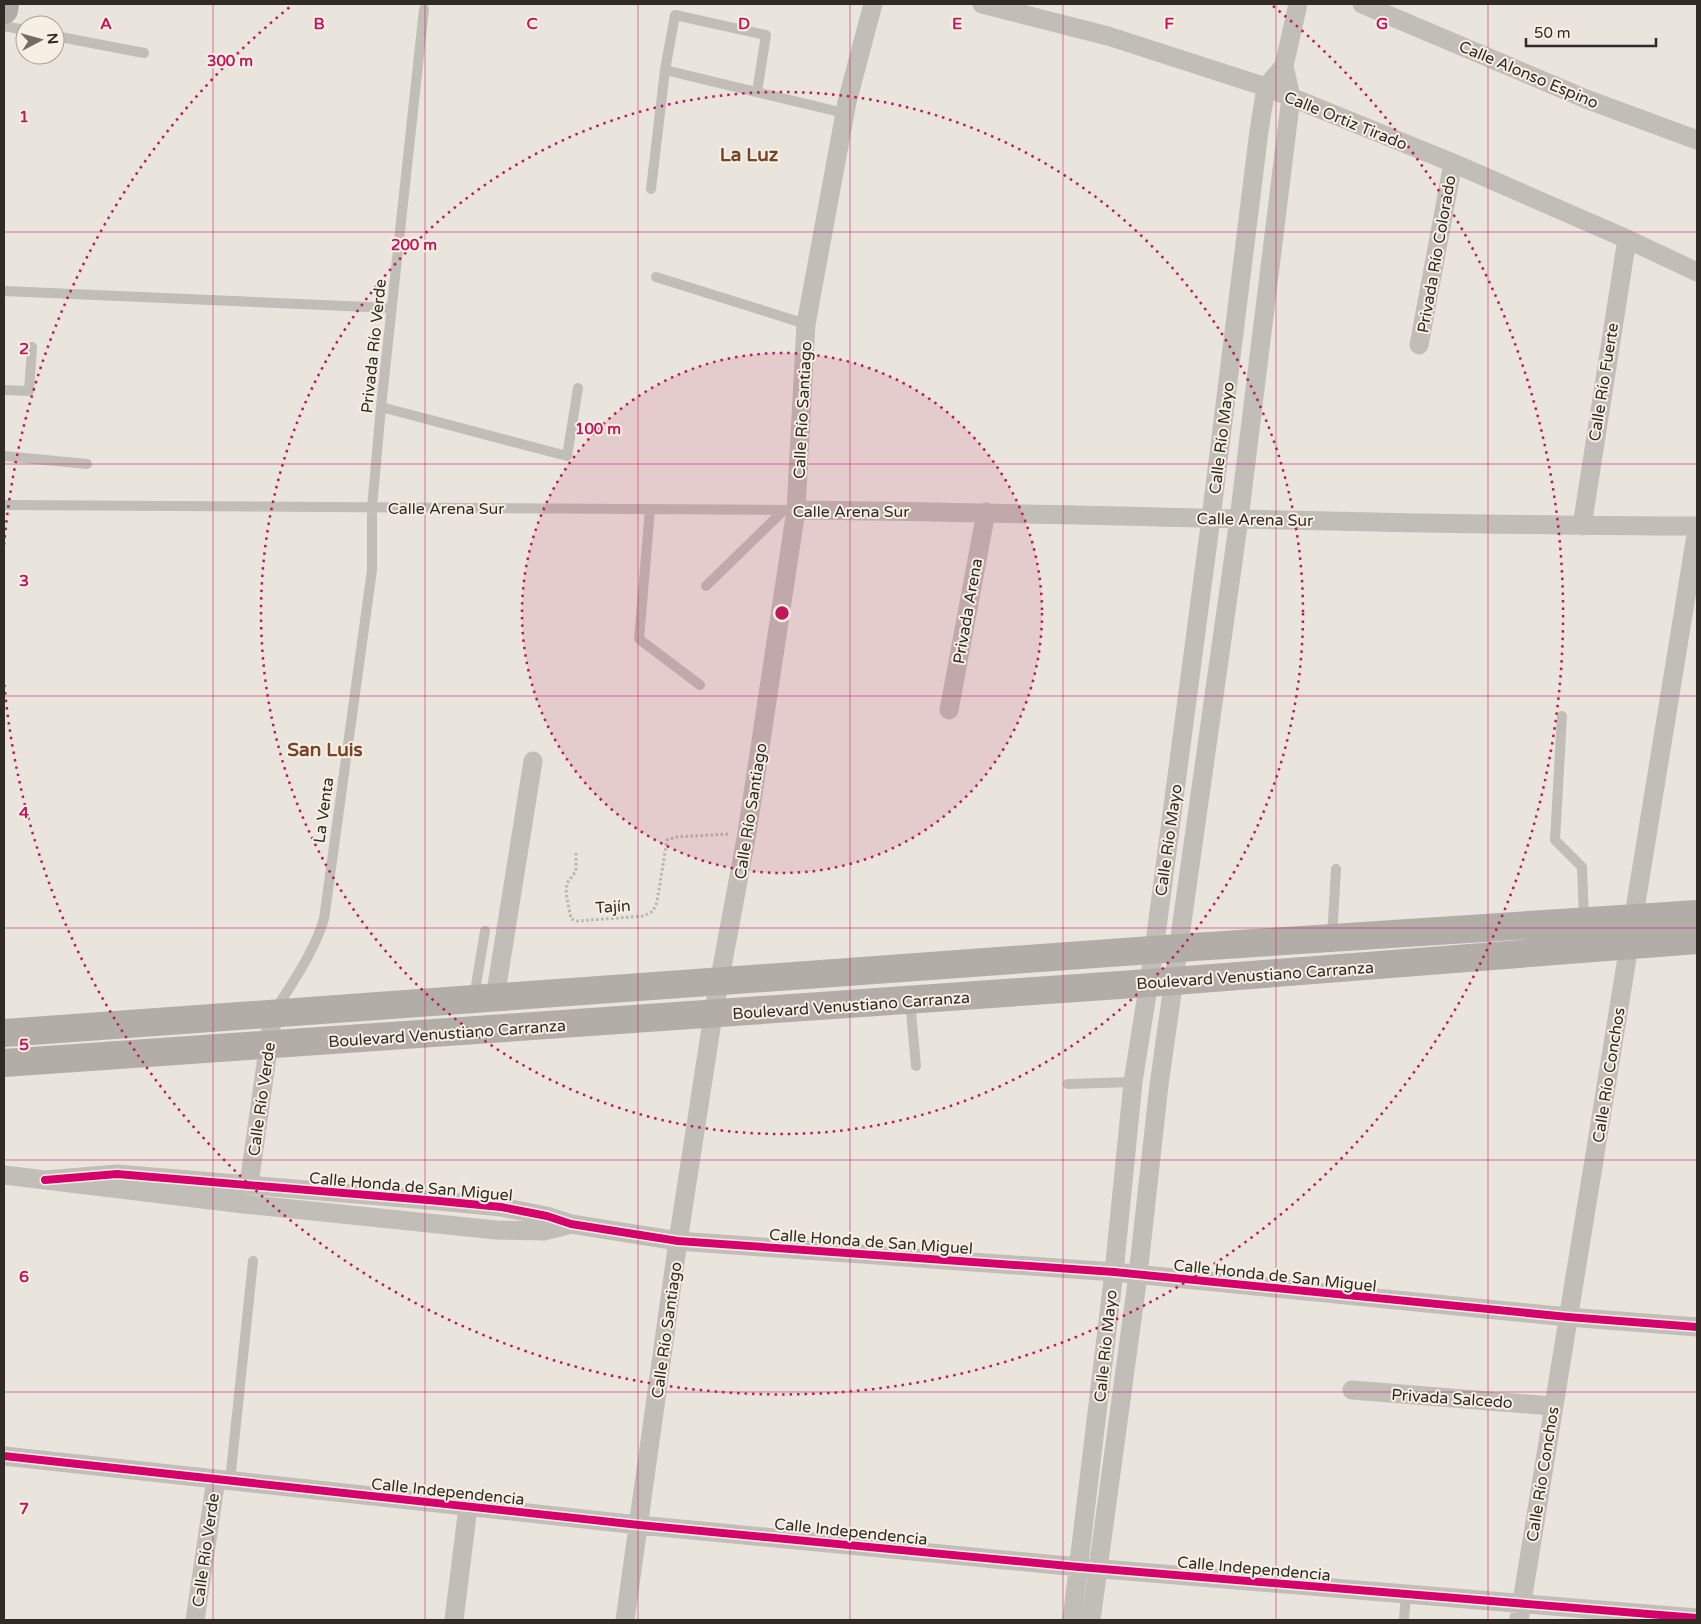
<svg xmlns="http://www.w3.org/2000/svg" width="1701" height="1624" viewBox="0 0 1701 1624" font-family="'Varela Round',sans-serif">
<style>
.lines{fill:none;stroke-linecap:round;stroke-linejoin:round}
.path{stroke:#bab5af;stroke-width:3;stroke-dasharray:2.5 2.5;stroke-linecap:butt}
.lane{stroke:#c1bdb7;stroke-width:10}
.street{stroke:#c1bdb7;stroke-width:19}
.secondary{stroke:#b2ada7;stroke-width:28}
.primary{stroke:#b0aba6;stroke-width:28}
.cycleway-casing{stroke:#f6f0e4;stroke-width:11}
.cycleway{stroke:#d6006c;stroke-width:8}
.grid{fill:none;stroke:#c2185b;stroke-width:1;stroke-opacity:0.55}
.ring{fill:none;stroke:#c2185b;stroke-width:2.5;stroke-dasharray:2.5 5}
.labels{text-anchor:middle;stroke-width:4;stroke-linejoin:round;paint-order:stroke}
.street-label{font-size:16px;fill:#312b26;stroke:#f6f0e4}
.quarter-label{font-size:19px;font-weight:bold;fill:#784327;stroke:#f6f0e4}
.grid-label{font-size:16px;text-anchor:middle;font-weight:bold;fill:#c2185b;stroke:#f6f0e4;stroke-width:4;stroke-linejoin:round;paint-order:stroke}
.centre{fill:#c2185b;stroke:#f6f0e4;stroke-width:2.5}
.ring-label{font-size:15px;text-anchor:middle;font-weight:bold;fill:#c2185b;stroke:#f6f0e4;stroke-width:4;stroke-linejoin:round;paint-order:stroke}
</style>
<rect width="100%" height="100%" fill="#e9e5dd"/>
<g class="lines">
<!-- path -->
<path class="path" d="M576,853V871L567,883L566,893L571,919L577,921L644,916L653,911L657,902L667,840L676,837L729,834"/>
<!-- lane -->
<path class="lane" d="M4,26L25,30
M55,36L144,53
M665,70L675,15L766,35L757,92
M651,189L665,70L844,113
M656,277L806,324
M4,291L391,308
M4,390L29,391L32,347
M381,407L567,456L578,388
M4,456L87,464
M4,505L796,510
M650,509L639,639L700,685
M706,586L784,510
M1562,716L1555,840L1582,867L1584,921
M1332,938L1336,869
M474,997L485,931
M910,1001L916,1066
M276,1009C294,980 314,952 324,919L372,570V508L381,407L424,9
M1068,1084L1133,1082
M230,1481L253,1261
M1404,1620L1406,1594"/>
<!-- street -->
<path class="street" d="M982,4L1108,36L1266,87L1453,163L1627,239L1697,272
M1362,4L1586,99L1697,140
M1419,345L1453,163
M796,510C1097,513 1397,526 1697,526
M1582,526L1627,239
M949,710L986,512
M495,998L533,761
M4,1175L244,1204L496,1230L544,1231L571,1224
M45,1180L117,1174L439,1201L501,1207L547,1216L571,1224L678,1241L1114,1272L1568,1317L1697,1327
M249,1184L273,1014
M1352,1390L1552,1406
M4,1456L639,1525L1079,1567L1697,1618
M195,1620L216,1479
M454,1620L468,1507
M625,1620L678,1241L713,1015L747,833L796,510L806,324L847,102L873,4
M1072,1620L1114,1272L1133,1082L1154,950L1211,518L1259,131L1266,87L1284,66L1298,4
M1091,1620L1138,1275L1159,1085L1239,519L1291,97L1284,66
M1519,1620L1697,529"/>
<!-- secondary -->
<path class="secondary" d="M4,1033L1179,948L1697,914
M4,1063L1149,983L1697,940"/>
<!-- primary -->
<path class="primary" d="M4,10L5,4"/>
<!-- cycleway casing -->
<g class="cycleway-casing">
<path id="cycleway" d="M45,1180L117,1174L439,1201L501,1207L547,1216L571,1224L678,1241L1114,1272L1568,1317L1697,1327
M4,1456L639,1525L1079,1567L1697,1618"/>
</g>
<!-- cycleway -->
<use href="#cycleway" class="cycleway"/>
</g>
<!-- grid -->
<path class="grid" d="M213,4V1620M425,4V1620M638,4V1620M850,4V1620M1063,4V1620M1276,4V1620M1488,4V1620M4,232H1697M4,464H1697M4,696H1697M4,928H1697M4,1160H1697M4,1392H1697"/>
<!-- distance rings -->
<circle cx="782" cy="613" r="260" fill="#c2185b" fill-opacity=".12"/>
<g class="ring">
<circle cx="782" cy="613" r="260"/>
<circle cx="782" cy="613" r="521"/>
<path d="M4 545A781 781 0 0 1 291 6M1273 6A781 781 0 1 1 4 681"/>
</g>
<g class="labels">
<!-- street labels -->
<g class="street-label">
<text transform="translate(1529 74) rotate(23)" y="6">Calle Alonso Espino</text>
<text transform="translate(1346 120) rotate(22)" y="6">Calle Ortiz Tirado</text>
<text transform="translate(1436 254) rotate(-80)" y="6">Privada Río Colorado</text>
<text transform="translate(373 346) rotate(-84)" y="6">Privada Río Verde</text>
<text transform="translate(1603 382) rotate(-81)" y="6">Calle Río Fuerte</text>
<text transform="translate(802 410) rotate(-87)" y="6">Calle Río Santiago</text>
<text transform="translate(1221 438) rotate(-83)" y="6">Calle Río Mayo</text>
<text x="446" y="514">Calle Arena Sur</text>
<text x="851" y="517">Calle Arena Sur</text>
<text transform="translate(1255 519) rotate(1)" y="6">Calle Arena Sur</text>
<text transform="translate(967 611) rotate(-80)" y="6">Privada Arena</text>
<text transform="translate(323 810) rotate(-82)" y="6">La Venta</text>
<text transform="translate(750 811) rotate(-81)" y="6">Calle Río Santiago</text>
<text transform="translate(1168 840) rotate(-82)" y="6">Calle Río Mayo</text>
<text transform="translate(613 906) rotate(-4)" y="6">Tajín</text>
<text transform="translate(1255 975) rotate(-4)" y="6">Boulevard Venustiano Carranza</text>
<text transform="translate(851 1005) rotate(-4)" y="6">Boulevard Venustiano Carranza</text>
<text transform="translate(447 1033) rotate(-4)" y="6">Boulevard Venustiano Carranza</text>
<text transform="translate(1608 1075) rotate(-81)" y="6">Calle Río Conchos</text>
<text transform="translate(261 1099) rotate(-82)" y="6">Calle Río Verde</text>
<text transform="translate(411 1186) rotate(5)" y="6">Calle Honda de San Miguel</text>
<text transform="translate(871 1241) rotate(4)" y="6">Calle Honda de San Miguel</text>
<text transform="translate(1275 1275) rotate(6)" y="6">Calle Honda de San Miguel</text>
<text transform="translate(666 1330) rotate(-82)" y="6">Calle Río Santiago</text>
<text transform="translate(1105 1346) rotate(-84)" y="6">Calle Río Mayo</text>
<text transform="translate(1452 1398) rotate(4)" y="6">Privada Salcedo</text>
<text transform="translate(1542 1474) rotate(-81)" y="6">Calle Río Conchos</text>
<text transform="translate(448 1491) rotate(6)" y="6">Calle Independencia</text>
<text transform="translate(851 1531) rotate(6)" y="6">Calle Independencia</text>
<text transform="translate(205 1550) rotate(-82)" y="6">Calle Río Verde</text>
<text transform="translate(1254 1568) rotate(5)" y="6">Calle Independencia</text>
</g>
<!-- quarter labels -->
<g class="quarter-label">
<text x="749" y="161">La Luz</text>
<text x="325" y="756">San Luis</text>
</g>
</g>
<g class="grid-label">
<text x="106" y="29">A</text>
<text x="319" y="29">B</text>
<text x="532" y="29">C</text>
<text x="744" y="29">D</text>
<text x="957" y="29">E</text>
<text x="1169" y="29">F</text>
<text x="1382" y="29">G</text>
<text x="24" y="122">1</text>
<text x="24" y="354">2</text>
<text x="24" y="586">3</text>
<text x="24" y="818">4</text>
<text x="24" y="1050">5</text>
<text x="24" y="1282">6</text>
<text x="24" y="1514">7</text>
</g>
<circle cx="782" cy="613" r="8" class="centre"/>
<g class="ring-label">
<text x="230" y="66">300 m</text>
<text x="414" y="250">200 m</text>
<text x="598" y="434">100 m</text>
</g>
<!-- border -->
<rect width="1701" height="1624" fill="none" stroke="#312b26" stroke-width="10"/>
<!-- north arrow -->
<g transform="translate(40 40) rotate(84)"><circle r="24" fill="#f6f0e4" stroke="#a7a198"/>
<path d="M0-4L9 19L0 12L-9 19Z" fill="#716c66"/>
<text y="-8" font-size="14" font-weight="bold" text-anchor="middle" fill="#312b26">N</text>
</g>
<!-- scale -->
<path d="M1526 38v8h130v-8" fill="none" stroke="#312b26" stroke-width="2.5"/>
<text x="1534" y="38" font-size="15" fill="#312b26" stroke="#f6f0e4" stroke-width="4" paint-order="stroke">50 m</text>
</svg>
